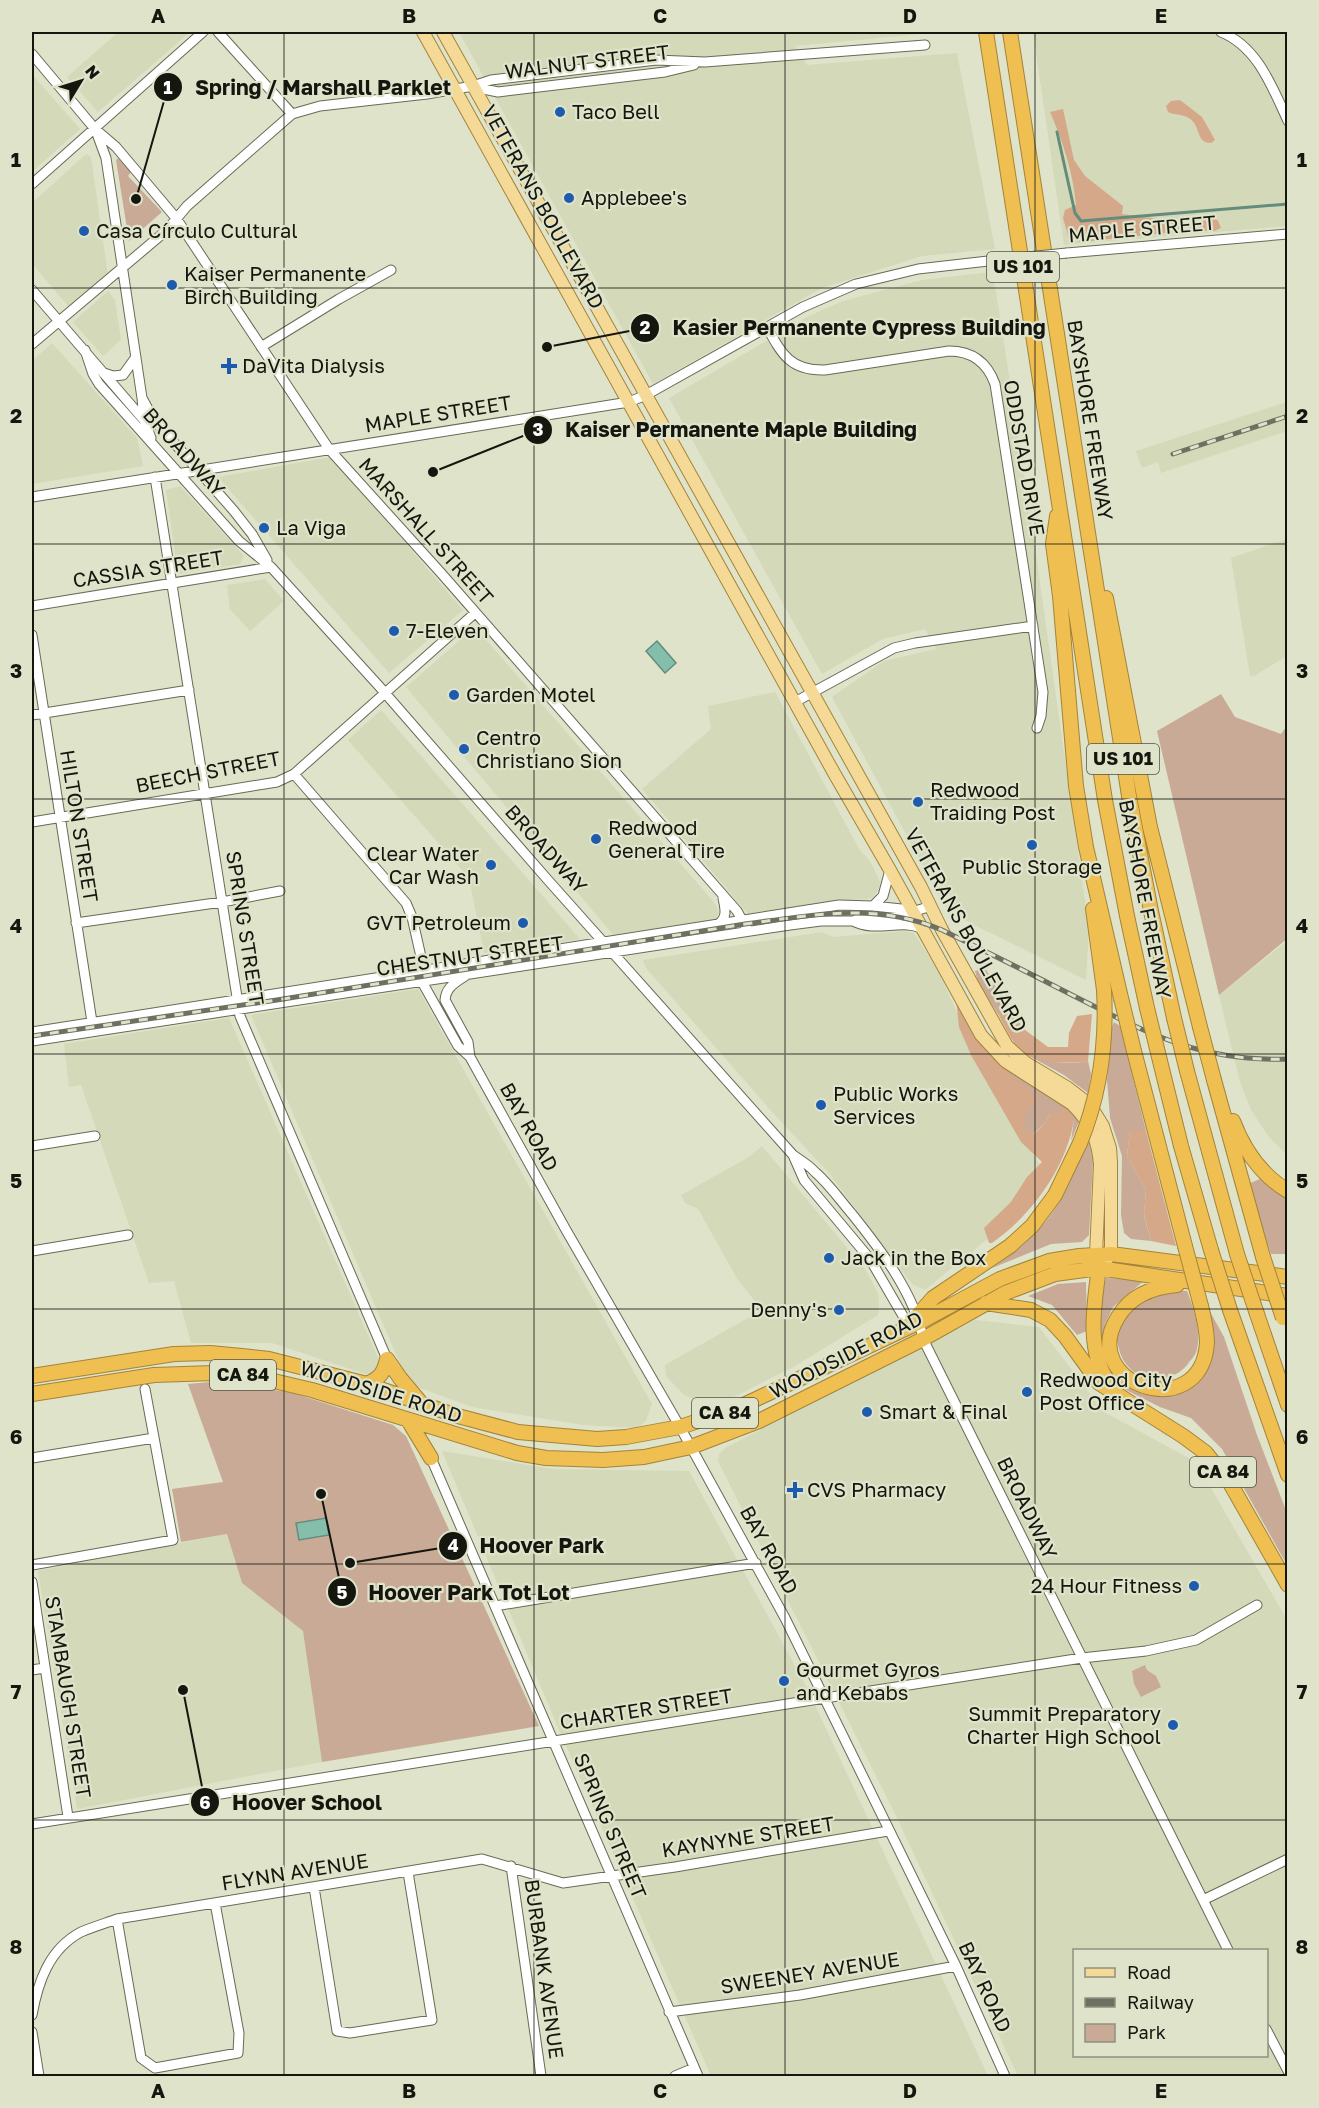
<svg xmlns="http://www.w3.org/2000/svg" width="1319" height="2108" viewBox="0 0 1319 2108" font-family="'Golos Text',sans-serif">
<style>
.built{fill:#d4d9b9;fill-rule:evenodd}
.green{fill:#c8aa96}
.forest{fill:#d4a889}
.water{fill:#85bfab;stroke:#638c7c;stroke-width:1.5}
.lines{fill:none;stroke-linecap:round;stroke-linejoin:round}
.stream{stroke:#638c7c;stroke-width:3}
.minor-casing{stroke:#676a55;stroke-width:11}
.major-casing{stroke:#a3843a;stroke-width:14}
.highway-casing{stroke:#a3843a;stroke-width:16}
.minor{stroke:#fff;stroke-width:9}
.major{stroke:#f5d997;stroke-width:12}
.highway{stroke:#efbf52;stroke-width:14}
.rail-casing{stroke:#6e7161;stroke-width:5}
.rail{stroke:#dfe3ca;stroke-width:3;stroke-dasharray:9;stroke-linecap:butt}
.minor-bridge-casing{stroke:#676a55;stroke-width:11;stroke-linecap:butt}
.highway-bridge-casing{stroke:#a3843a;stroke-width:16;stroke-linecap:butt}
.minor-bridge{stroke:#fff;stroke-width:9}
.highway-bridge{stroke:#efbf52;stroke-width:14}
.grid{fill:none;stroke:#15160e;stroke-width:1.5;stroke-opacity:0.55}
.poi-dot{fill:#1d5cad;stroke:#dfe3ca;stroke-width:2}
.labels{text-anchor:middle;stroke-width:4.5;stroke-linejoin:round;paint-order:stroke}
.shield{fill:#dfe3ca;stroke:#525446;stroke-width:1.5}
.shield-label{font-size:18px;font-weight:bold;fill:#15160e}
.street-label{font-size:20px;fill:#15160e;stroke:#dfe3ca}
.poi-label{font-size:20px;fill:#15160e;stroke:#dfe3ca;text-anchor:start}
.leader{fill:none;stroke:#15160e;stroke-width:2}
.callout-dot{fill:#15160e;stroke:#dfe3ca;stroke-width:2}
.mark-label{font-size:18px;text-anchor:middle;font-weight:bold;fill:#fff}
.callout-label{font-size:21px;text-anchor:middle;font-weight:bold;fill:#15160e;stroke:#dfe3ca;stroke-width:4.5;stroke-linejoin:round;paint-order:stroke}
.neatline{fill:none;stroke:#15160e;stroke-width:2}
.grid-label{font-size:20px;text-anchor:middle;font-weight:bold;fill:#15160e}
</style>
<rect width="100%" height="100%" fill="#dfe3ca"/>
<!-- built -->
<path class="built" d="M116,32H190L98,112L67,77L117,33Z
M459,32H942L795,46L807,65L957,53L995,249L922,256L822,288L653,384Z
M1033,32H1287V226L1064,245Z
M32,74L80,129L32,172Z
M86,154L91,157L108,275L70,308L32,264V203Z
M993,272L1031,519L1089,929L1086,980L948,912L832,697L884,661L936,649L925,629L883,639L822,674L669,398L807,317L843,301L922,280Z
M108,291L115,300L121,340L103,356L73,322Z
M52,343L137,438L143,466L32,484V361Z
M1287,402V431L1161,473L1158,462L1142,468L1136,451Z
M331,457L463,610L389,673L218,477Z
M180,486L244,556L240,564L178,574L166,490Z
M1287,539V656L1254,676H1250L1231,558Z
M265,579L284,601L250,631L230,609L227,585Z
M475,627L706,893L716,905L719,914L715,920L613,935L406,687Z
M775,692L859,849L869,860L878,877L880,882L879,889L873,897L868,899L841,900L748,914L642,789L711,729L708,706Z
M381,710L580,939L484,953L469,878L348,740Z
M906,931L914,933L939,972L970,1042L1046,1176L1024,1209L925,1290L912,1284L828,1172L774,1114L646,968L643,960L822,932L833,937Z
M1287,941V1155L1269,1137L1251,1110L1240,1082L1219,995Z
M418,989L652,1404L646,1421L637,1428L583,1425L472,1407L412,1385L404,1373L251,1015Z
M229,1018L378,1358L379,1367L371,1376L272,1343H191L174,1281L149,1283L81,1085L69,1087L64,1044Z
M762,1146L865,1269L878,1293L879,1306L878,1315L795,1366L724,1402L709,1405L684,1395L666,1376L665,1365L762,1310L738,1280L698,1209L685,1203L681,1195L749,1157Z
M975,1320L1039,1327L1104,1412L1196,1462L1287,1620V2076H1018L897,1818L718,1461L719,1454L725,1448ZM1074,1950H1266V2056H1074Z
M442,1451L553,1469L689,1471L807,1688L988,2076H711L559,1730Z
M227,1534L242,1583L303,1631L322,1762L77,1809L38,1571Z"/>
<!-- green -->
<path class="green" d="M118,158L131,172L128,176L162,212L129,241L116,160Z
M1221,694L1235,717L1281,734L1287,726L1288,938L1219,995L1157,731Z
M985,968L1004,1001L999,1016L978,982L975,971Z
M1114,1022L1120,1026L1146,1131H1130L1127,1156L1146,1190L1144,1215L1151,1241L1131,1239L1124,1233L1121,1215L1122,1156L1110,1118L1107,1080L1111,1029Z
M1022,1052C1047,1061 1061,1066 1088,1061L1091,1074L1088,1093L1064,1075Z
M1002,1067L1050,1095L1080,1119L1071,1141L1074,1120L1050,1114L1044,1124L1033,1134L1023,1127L1024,1117Z
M1088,1134L1093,1160L1089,1235L1082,1242L1051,1244L992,1268C1027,1245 1052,1221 1070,1182C1077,1167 1082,1150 1088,1134Z
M1262,1178L1287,1200V1254H1271L1248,1184Z
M1106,1278L1145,1280L1113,1307L1105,1324L1106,1356L1163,1393L1206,1363L1208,1308L1224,1337L1257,1435L1287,1513V1565L1222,1449L1191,1418L1160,1407L1122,1388L1109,1374L1101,1353L1100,1305Z
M1086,1282L1087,1331L1077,1335L1052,1305L1028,1296L1058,1284Z
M1166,1290L1187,1291C1194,1309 1201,1330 1197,1349C1196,1354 1193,1358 1190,1361C1172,1389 1127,1383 1119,1349C1118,1345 1116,1339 1116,1335C1117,1326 1126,1314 1130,1306Z
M221,1381L293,1393L393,1425L406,1436L539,1726L322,1762L303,1631L242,1583L227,1534L181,1542L172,1489L223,1482L188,1384Z
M1145,1665L1147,1670L1156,1676L1161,1687L1141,1697L1134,1684L1132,1671Z"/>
<!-- forest -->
<path class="forest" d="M1180,100L1202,117L1215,140L1211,143C1198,143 1200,131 1194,123C1187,113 1177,116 1168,112L1166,106L1171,101Z
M1063,109L1074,160L1085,176L1123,206L1122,214L1189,223L1211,214L1218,221L1221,228L1214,231L1192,230L1081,242L1069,239L1063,218L1065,210L1076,205C1073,172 1063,142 1050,112Z
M956,1000C969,1025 983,1049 1004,1068C1015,1079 1028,1087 1037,1100L1024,1117V1127L1034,1134L1044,1124L1050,1114L1066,1109L1074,1120C1066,1168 1032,1215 992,1243H989L984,1228L1011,1202L1027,1177L1042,1162L1021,1142L971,1055L959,1027Z
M1004,1001L1025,1030L1048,1047H1068L1069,1033L1077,1016L1092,1014L1088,1061C1070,1064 1033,1064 1019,1049C1011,1040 1005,1027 999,1016Z
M1130,1130L1146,1131L1176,1246L1151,1241L1144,1214L1146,1190L1127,1156Z"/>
<!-- water -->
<path class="water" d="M657,641L676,663L665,673L646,651Z
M326,1518L329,1535L299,1540L296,1523Z"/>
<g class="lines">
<!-- stream -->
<path class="stream" d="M1057,132L1075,213L1081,221L1288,204"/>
<!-- minor casing -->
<g class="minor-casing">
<path id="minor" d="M218,32L292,114
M1221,32C1258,47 1272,87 1288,121
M32,54L95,129L116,147L176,218L329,449L441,573L737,911L748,931
M474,87L498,92L665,72L694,65
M96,131L106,158L142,398L144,420L151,438
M32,184L203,32
M1067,253L1288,234
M32,290L143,419
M767,327C782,355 791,371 825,370L949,351C972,351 987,362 995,384L1043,692L1041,716L1037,728
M32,344L167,230L187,206L292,114L320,106L427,94L473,86L491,80L656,60L705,62L925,45
M261,347L339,299L391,270
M85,350L93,374L99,384L239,541L271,567L378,685L547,879L793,1155C800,1160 809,1165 815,1172C829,1184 840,1200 852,1214C880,1249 915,1294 923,1339L1228,1950
M104,373L113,376L123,375L136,357
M142,398L154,420L234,511L252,534L267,560
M155,477L240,1016L387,1359
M32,497L629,402L646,395L803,307L856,284L918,269L997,260
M32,606L271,567
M32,635L92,1022
M795,702L894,648L915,643L1033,626
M32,715L189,690
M294,774L406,903L412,917L424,970
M32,822L277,782L294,774L475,613
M873,906L883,896L890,870
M853,921C877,933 898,919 921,928
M76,923L222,902L280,891
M718,924C728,918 725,908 723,898
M465,976C455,983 446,987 445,1000L468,1042L470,1057L566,1230L680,1427L785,1618L956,1966L1005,2076
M421,980L458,1046L470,1057
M32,1032L839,905L873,906L911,910
M32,1041L790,925L821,921H853L862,917L885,918L900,916L931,906
M32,1146L95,1136
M793,1155L804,1180L870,1259L910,1328
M32,1251L128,1235
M32,1458L154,1438
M431,1458L698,2076
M32,1565L173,1540L145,1389
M32,1582L68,1817
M495,1606L756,1563
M32,1670L44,1668
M32,1824L806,1701L1082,1658L1146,1651L1196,1640L1257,1605
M511,1866L541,2076
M314,1887L337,2031L350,2033L432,2020L408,1872
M1203,1900L1288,1859
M117,1919L141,2058L155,2068L238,2053L239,2033L215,1903
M669,2012L800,1995L956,1966
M32,2015C38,1982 49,1949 81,1932C93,1927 106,1923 117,1919L482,1859L563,1883L675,1867L888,1831
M1266,2029L1288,2071
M32,2032L39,2076
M675,2076L694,2068"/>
</g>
<!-- major casing -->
<g class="major-casing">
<path id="major" d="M423,32L834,773L890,870L981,1035L1005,1061L1072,1104C1090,1122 1098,1139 1100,1164L1096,1255L1098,1264
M443,32L921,887L942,930L1007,1046L1026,1063L1068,1088L1090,1105L1103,1126L1110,1148L1111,1162V1254L1106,1260"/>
</g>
<!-- highway casing -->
<g class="highway-casing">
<path id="highway" d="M986,32L1105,800L1127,916L1147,1008
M1010,32L1129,796L1151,911L1174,1018
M1057,516L1053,544L1060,596L1076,786L1086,847L1121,998
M1106,598L1150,827L1200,1027
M1093,909L1104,990
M1134,1051L1185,1246
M1160,1061L1181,1146L1211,1250
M1187,1071L1237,1254
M1214,1080L1263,1257
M1233,1121C1244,1150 1261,1175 1288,1191
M1099,1268C1094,1305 1086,1351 1109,1383
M1177,1285C1153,1287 1131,1295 1118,1317C1076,1384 1201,1426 1207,1343C1207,1331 1204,1318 1201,1306
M986,1303L1031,1310L1050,1320L1065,1336L1099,1383L1183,1436L1206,1453L1230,1483L1288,1585
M1230,1310L1288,1475
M1257,1314L1288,1405
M909,1325L933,1298L1010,1246L1032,1226L1055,1195L1080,1143
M387,1359L400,1378L421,1403
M32,1376L174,1354L210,1353L242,1356L269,1359L367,1384L454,1415L518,1432L597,1439L626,1437L680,1427L735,1409L920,1322L1000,1279L1049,1261L1079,1256L1111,1254L1288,1277
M367,1384C380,1378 384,1373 387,1359
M32,1394L154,1375L214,1373L248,1375L312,1390L517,1453L546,1458L603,1460L644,1457L691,1447L759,1421L923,1339L1005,1293L1055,1274L1099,1268L1288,1296
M408,1420L431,1458"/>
</g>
<!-- minor -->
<use href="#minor" class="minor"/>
<!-- major -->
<use href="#major" class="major"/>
<!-- highway -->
<use href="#highway" class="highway"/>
<!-- rail casing -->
<g class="rail-casing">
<path id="rail" d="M1173,454L1288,416
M32,1036L277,1000L745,924C814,915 875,902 942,930C985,951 1029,973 1072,995C1147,1033 1200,1062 1288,1059"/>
</g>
<!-- rail -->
<use href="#rail" class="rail"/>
<!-- minor-bridge casing -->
<g class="minor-bridge-casing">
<path id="minor-bridge" d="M997,260L1067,253"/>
</g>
<!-- highway-bridge casing -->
<g class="highway-bridge-casing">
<path id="highway-bridge" d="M1121,998L1134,1051
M1147,1008L1160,1061
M1174,1018L1187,1071
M1200,1027L1214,1080
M1080,1143C1100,1094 1107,1043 1104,990
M1185,1246L1201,1306
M1211,1250L1230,1310
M1237,1254L1257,1314
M1263,1257L1283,1318"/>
</g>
<!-- minor-bridge -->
<use href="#minor-bridge" class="minor-bridge"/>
<!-- highway-bridge -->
<use href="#highway-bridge" class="highway-bridge"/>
</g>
<!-- grid -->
<path class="grid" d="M284,32V2076M534,32V2076M785,32V2076M1035,32V2076M32,288H1288M32,544H1288M32,799H1288M32,1054H1288M32,1309H1288M32,1564H1288M32,1820H1288"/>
<!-- markers -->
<g class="poi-dot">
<circle cx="560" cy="112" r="6"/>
<circle cx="569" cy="198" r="6"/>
<circle cx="84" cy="231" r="6"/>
<circle cx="172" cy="285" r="6"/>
<path d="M226 357h6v6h6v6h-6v6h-6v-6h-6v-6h6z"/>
<circle cx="264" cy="528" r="6"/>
<circle cx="394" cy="631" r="6"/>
<circle cx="454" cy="695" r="6"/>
<circle cx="464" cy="749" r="6"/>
<circle cx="918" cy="802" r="6"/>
<circle cx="596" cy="839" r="6"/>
<circle cx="1032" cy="845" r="6"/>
<circle cx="491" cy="865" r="6"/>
<circle cx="523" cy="923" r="6"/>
<circle cx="821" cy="1105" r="6"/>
<circle cx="829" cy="1258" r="6"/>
<circle cx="839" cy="1310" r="6"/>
<circle cx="1027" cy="1392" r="6"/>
<circle cx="867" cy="1412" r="6"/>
<path d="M792 1481h6v6h6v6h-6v6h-6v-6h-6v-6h6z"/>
<circle cx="1194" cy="1586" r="6"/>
<circle cx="784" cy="1681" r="6"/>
<circle cx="1173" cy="1725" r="6"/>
</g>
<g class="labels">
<!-- shield labels -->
<g class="shield">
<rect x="987" y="252" width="72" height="30" rx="4.5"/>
<rect x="1087" y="744" width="72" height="30" rx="4.5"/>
<rect x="210" y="1360" width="66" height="30" rx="4.5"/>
<rect x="692" y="1398" width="66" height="30" rx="4.5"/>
<rect x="1190" y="1457" width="66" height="30" rx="4.5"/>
</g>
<g class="shield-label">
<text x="1023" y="273">US 101</text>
<text x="1123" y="765">US 101</text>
<text x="243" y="1381">CA 84</text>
<text x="725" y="1419">CA 84</text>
<text x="1223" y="1478">CA 84</text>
</g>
<!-- street labels -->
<g class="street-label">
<text transform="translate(587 62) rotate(-7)" y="7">WALNUT STREET</text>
<text transform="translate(543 207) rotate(61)" y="7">VETERANS BOULEVARD</text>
<text transform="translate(1142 229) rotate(-5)" y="7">MAPLE STREET</text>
<text transform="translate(438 414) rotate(-9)" y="7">MAPLE STREET</text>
<text transform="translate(1090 420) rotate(81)" y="7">BAYSHORE FREEWAY</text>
<text transform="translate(184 452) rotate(48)" y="7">BROADWAY</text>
<text transform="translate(1024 458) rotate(80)" y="7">ODDSTAD DRIVE</text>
<text transform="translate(426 531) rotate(48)" y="7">MARSHALL STREET</text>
<text transform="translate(148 569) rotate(-9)" y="7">CASSIA STREET</text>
<text transform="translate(208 772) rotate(-11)" y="7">BEECH STREET</text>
<text transform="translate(79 826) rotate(81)" y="7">HILTON STREET</text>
<text transform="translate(546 849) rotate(48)" y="7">BROADWAY</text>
<text transform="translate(1145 899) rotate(79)" y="7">BAYSHORE FREEWAY</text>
<text transform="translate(245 928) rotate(81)" y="7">SPRING STREET</text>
<text transform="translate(966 930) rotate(61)" y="7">VETERANS BOULEVARD</text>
<text transform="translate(470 956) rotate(-8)" y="7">CHESTNUT STREET</text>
<text transform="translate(529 1127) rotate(61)" y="7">BAY ROAD</text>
<text transform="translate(846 1355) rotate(-27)" y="7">WOODSIDE ROAD</text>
<text transform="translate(381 1392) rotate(17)" y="7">WOODSIDE ROAD</text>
<text transform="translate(1027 1508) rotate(64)" y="7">BROADWAY</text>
<text transform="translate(769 1550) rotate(61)" y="7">BAY ROAD</text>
<text transform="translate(68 1697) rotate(81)" y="7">STAMBAUGH STREET</text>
<text transform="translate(646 1709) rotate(-9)" y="7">CHARTER STREET</text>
<text transform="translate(610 1826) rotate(67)" y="7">SPRING STREET</text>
<text transform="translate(748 1837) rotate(-9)" y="7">KAYNYNE STREET</text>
<text transform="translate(295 1872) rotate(-9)" y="7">FLYNN AVENUE</text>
<text transform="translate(544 1969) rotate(82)" y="7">BURBANK AVENUE</text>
<text transform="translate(810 1973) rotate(-9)" y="7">SWEENEY AVENUE</text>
<text transform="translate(985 1987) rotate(65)" y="7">BAY ROAD</text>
</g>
<!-- poi labels -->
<g class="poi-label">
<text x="572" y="119">Taco Bell</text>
<text x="581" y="205">Applebee's</text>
<text x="96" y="238">Casa Círculo Cultural</text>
<text x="184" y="281">Kaiser Permanente<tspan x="184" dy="23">Birch Building</tspan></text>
<text x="242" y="373">DaVita Dialysis</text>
<text x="276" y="535">La Viga</text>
<text x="406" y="638">7-Eleven</text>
<text x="466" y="702">Garden Motel</text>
<text x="476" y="745">Centro<tspan x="476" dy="23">Christiano Sion</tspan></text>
<text x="930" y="797">Redwood<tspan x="930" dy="23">Traiding Post</tspan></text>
<text x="608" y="835">Redwood<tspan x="608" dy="23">General Tire</tspan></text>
<text x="479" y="861" text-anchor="end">Clear Water<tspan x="479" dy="23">Car Wash</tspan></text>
<text x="1032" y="874" text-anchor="middle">Public Storage</text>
<text x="511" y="930" text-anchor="end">GVT Petroleum</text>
<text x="833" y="1101">Public Works<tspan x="833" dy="23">Services</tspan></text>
<text x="841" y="1265">Jack in the Box</text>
<text x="827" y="1317" text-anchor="end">Denny's</text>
<text x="1039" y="1387">Redwood City<tspan x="1039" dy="23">Post Office</tspan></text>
<text x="879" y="1419">Smart &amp; Final</text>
<text x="807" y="1497">CVS Pharmacy</text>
<text x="1182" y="1593" text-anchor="end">24 Hour Fitness</text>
<text x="796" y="1677">Gourmet Gyros<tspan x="796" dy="23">and Kebabs</tspan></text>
<text x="1161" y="1721" text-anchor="end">Summit Preparatory<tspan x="1161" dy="23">Charter High School</tspan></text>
</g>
</g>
<!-- callouts -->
<path class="leader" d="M136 199L168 87M547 347L645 328M433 472L538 430M350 1563L453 1546M321 1494L342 1592M183 1690L205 1802"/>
<g class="callout-dot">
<circle cx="136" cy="199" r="6"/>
<circle cx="547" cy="347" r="6"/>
<circle cx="433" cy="472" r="6"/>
<circle cx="350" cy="1563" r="6"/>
<circle cx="321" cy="1494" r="6"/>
<circle cx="183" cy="1690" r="6"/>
<circle cx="168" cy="87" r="15"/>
<circle cx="645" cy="328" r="15"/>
<circle cx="538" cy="430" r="15"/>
<circle cx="453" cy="1546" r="15"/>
<circle cx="342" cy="1592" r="15"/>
<circle cx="205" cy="1802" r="15"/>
</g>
<g class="mark-label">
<text x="168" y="94">1</text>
<text x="645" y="334">2</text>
<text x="538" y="436">3</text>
<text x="453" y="1552">4</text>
<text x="342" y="1599">5</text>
<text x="205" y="1809">6</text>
</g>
<g class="callout-label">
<text x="323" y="95">Spring / Marshall Parklet</text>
<text x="859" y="335">Kasier Permanente Cypress Building</text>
<text x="741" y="437">Kaiser Permanente Maple Building</text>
<text x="542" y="1553">Hoover Park</text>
<text x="469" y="1600">Hoover Park Tot Lot</text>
<text x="307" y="1810">Hoover School</text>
</g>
<!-- border -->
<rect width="1319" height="2108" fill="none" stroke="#dfe3ca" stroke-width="66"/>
<!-- legend -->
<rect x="1073" y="1949" width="195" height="108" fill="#dfe3ca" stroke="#8e917f" stroke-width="1.5"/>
<rect x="1085" y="1968" width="30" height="9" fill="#f5d997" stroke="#8e917f" stroke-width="1.5"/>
<text x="1127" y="1979" font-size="18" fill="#15160e">Road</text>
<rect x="1085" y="1998" width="30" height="9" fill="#6e7161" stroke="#8e917f" stroke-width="1.5"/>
<text x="1127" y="2009" font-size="18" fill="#15160e">Railway</text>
<rect x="1085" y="2024" width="30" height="18" fill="#c8aa96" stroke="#8e917f" stroke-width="1.5"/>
<text x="1127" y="2039" font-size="18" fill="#15160e">Park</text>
<!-- north arrow -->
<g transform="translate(81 81) rotate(52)" stroke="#dfe3ca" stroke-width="4.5" paint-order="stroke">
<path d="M0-4.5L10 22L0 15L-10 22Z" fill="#15160e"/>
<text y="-9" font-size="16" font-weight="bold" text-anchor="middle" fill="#15160e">N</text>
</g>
<rect x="33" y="33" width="1253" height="2042" class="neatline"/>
<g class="grid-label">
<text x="158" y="23">A</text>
<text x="409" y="23">B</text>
<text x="660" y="23">C</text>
<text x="910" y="23">D</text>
<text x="1161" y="23">E</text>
<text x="16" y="167">1</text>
<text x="1302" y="167">1</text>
<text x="16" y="423">2</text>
<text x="1302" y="423">2</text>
<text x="16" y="678">3</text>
<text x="1302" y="678">3</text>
<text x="16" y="933">4</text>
<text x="1302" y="933">4</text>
<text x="16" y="1188">5</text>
<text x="1302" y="1188">5</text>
<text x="16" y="1444">6</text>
<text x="1302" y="1444">6</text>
<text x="16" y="1699">7</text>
<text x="1302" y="1699">7</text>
<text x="16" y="1954">8</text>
<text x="1302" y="1954">8</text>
<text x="158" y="2098">A</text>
<text x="409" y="2098">B</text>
<text x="660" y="2098">C</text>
<text x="910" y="2098">D</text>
<text x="1161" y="2098">E</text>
</g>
</svg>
